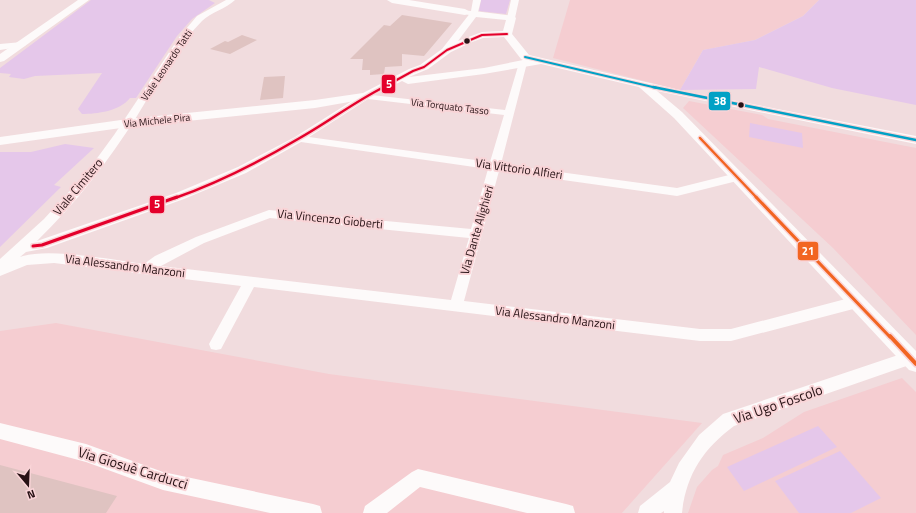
<svg xmlns="http://www.w3.org/2000/svg" width="916" height="513" viewBox="0 0 916 513" font-family="'Titillium Web',sans-serif">
<style>
.built{fill:#f5cdd1}
.green{fill:#e5c7ea}
.building{fill:#dfc3c1}
.lines{fill:none;stroke-linecap:round;stroke-linejoin:round}
.minor{fill:#fdfafa;fill-rule:evenodd}
.tertiary{fill:#fdfafa;fill-rule:evenodd}
.bus-1-far1-casing{stroke:#f9d4d7;stroke-width:4}
.bus-1-casing{stroke:#f9d4d7;stroke-width:5}
.bus-2-far2-casing{stroke:#f9d4d7;stroke-width:5}
.bus-2-far1-casing{stroke:#f9d4d7;stroke-width:6}
.bus-2-casing{stroke:#f9d4d7;stroke-width:7}
.bus-3-far2-casing{stroke:#f9d4d7;stroke-width:4}
.bus-3-far1-casing{stroke:#f9d4d7;stroke-width:5}
.bus-3-casing{stroke:#f9d4d7;stroke-width:6}
.bus-1-far1{stroke:#02a1c5;stroke-width:2}
.bus-1{stroke:#02a1c5;stroke-width:2.5}
.bus-2-far2{stroke:#f26522;stroke-width:2.5}
.bus-2-far1{stroke:#f26522;stroke-width:3}
.bus-2{stroke:#f26522;stroke-width:4}
.bus-3-far2{stroke:#e4002b;stroke-width:2}
.bus-3-far1{stroke:#e4002b;stroke-width:2.5}
.bus-3{stroke:#e4002b;stroke-width:3}
.bus-dot{fill:#271215;stroke:#f9d4d7;stroke-width:1.5}
.labels{text-anchor:middle;stroke-width:4;stroke-linejoin:round;paint-order:stroke}
.far-street-label{font-size:10px;fill:#271215;stroke:#f9d4d7}
.street-label{font-size:12px;fill:#271215;stroke:#f9d4d7}
.near-street-label{font-size:14px;fill:#271215;stroke:#f9d4d7}
.line-badge{stroke:#f9d4d7;stroke-width:1.5}
.badge-label{font-size:11px;text-anchor:middle;font-weight:bold;fill:#fff}
</style>
<rect width="100%" height="100%" fill="#f1dcde"/>
<!-- built -->
<path class="built" d="M570,0H819L803,16L755,40L703,50L680,90L553,58Z
M689,101L762,115L768,119L916,148V335L833,248L683,108Z
M56,323L329,374L702,423L622,513H0V331Z
M902,378L916,392V513H688L697,487L712,470L718,466L723,455L763,438L804,412Z"/>
<!-- green -->
<path class="green" d="M91,0H209L215,3L192,19L177,36L136,98H130C120,111 97,114 82,114L78,109L102,73L35,76L24,79L9,77L11,74L0,73V68Z
M481,0H510L506,14L479,11Z
M819,0H916V105L832,88L759,67L756,89L680,90L703,50L755,40L803,16Z
M750,123L802,133L803,148L749,137Z
M65,144L94,148L54,185L61,187L0,247V152H31Z
M818,426L837,447L744,491L727,467Z
M840,451L881,498L851,513H799L775,481Z"/>
<!-- building -->
<path class="building" d="M402,15L452,23L424,56L402,54V66L385,67L384,74L370,75V70H362L363,59H350L384,25L390,26Z
M242,35L257,40L230,54L210,49L225,41L228,42Z
M285,76L283,98L260,100L264,77Z
M0,465L117,496L106,513H0Z"/>
<g class="lines">
<!-- minor -->
<path class="minor" d="M226,0H235C226,9 211,12 202,21C175,48 157,84 137,116C108,162 76,203 37,241L176,193L238,167L295,137L363,94L505,110L519,63L523,60L527,63L501,164L677,188L737,173L741,174L743,177L741,180L677,196L499,171L464,301L700,329H731L857,296L862,298L864,302L862,306L857,308L731,341H700L254,287L221,349L216,350L211,349L209,344L241,286L54,263L27,265L0,276V259L44,219L87,172L114,135L180,36L197,16ZM368,99L504,115L490,162L309,137ZM301,142L488,169L471,229L269,210L196,237L155,256L144,264C113,260 47,247 20,257L26,252L47,248L184,199L246,173ZM270,218L469,238L451,300L161,266L204,243Z
M473,0H481L477,16L462,14V10L471,11Z
M511,0H519L515,18L511,20L507,18Z
M22,42H25L26,44L25,46L0,50V44Z
M910,351L915,353V363L734,426C703,449 686,475 682,513H664V511L661,513H638L640,506L670,482L679,463L699,435L723,414Z
M0,423L86,444L163,472L313,504L320,506L322,513H270L163,490L86,462L0,439Z
M418,469L566,504L573,506L575,513H527L420,487L387,513H363L365,506L412,472Z"/>
<!-- tertiary -->
<path class="tertiary" d="M78,0H89L4,61L0,62V54Z
M387,0H409L465,9L470,12L465,15L392,3Z
M474,11L514,16L516,18L512,34L529,55L680,90L916,136V144L657,91L682,112L916,351V372L909,370L674,118L639,87L541,64L484,74L408,84L402,81L366,99L315,108L128,127L0,145V137L128,119L315,100L363,93L409,69L420,65L442,49L471,12ZM476,17L506,20L503,31L482,32L458,41ZM504,37L521,59L523,60L484,68L409,77L428,69L451,52L472,42L483,38Z"/>
<!-- bus-1-far1 casing -->
<g class="bus-1-far1-casing">
<path id="bus-1-far1" d="M525,57L657,88"/>
</g>
<!-- bus-1 casing -->
<g class="bus-1-casing">
<path id="bus-1" d="M653,87L916,140"/>
</g>
<!-- bus-2-far2 casing -->
<g class="bus-2-far2-casing">
<path id="bus-2-far2" d="M700,138L757,198"/>
</g>
<!-- bus-2-far1 casing -->
<g class="bus-2-far1-casing">
<path id="bus-2-far1" d="M756,197L890,337"/>
</g>
<!-- bus-2 casing -->
<g class="bus-2-casing">
<path id="bus-2" d="M890,336L916,364"/>
</g>
<!-- bus-3-far2 casing -->
<g class="bus-3-far2-casing">
<path id="bus-3-far2" d="M382,88L413,71L424,67L447,50L482,35L507,34"/>
</g>
<!-- bus-3-far1 casing -->
<g class="bus-3-far1-casing">
<path id="bus-3-far1" d="M175,198C218,183 259,162 298,139C327,123 354,102 384,87"/>
</g>
<!-- bus-3 casing -->
<g class="bus-3-casing">
<path id="bus-3" d="M33,246L42,245L177,197"/>
</g>
<!-- bus-1-far1 -->
<use href="#bus-1-far1" class="bus-1-far1"/>
<!-- bus-1 -->
<use href="#bus-1" class="bus-1"/>
<!-- bus-2-far2 -->
<use href="#bus-2-far2" class="bus-2-far2"/>
<!-- bus-2-far1 -->
<use href="#bus-2-far1" class="bus-2-far1"/>
<!-- bus-2 -->
<use href="#bus-2" class="bus-2"/>
<!-- bus-3-far2 -->
<use href="#bus-3-far2" class="bus-3-far2"/>
<!-- bus-3-far1 -->
<use href="#bus-3-far1" class="bus-3-far1"/>
<!-- bus-3 -->
<use href="#bus-3" class="bus-3"/>
</g>
<!-- markers -->
<g class="bus-dot">
<circle cx="467" cy="41" r="3.5"/>
<circle cx="741" cy="105" r="3.5"/>
</g>
<g class="labels">
<!-- far-street labels -->
<g class="far-street-label">
<text transform="translate(166 65) rotate(-56)" y="4">Viale Leonardo Tatti</text>
<text transform="translate(450 106) rotate(7)" y="4">Via Torquato Tasso</text>
<text transform="translate(157 120) rotate(-6)" y="4">Via Michele Pira</text>
</g>
<!-- street labels -->
<g class="street-label">
<text transform="translate(519 169) rotate(8)" y="4">Via Vittorio Alfieri</text>
<text transform="translate(78 187) rotate(-50)" y="4">Viale Cimitero</text>
<text transform="translate(330 219) rotate(6)" y="4">Via Vincenzo Gioberti</text>
<text transform="translate(477 230) rotate(-74)" y="4">Via Dante Alighieri</text>
<text transform="translate(125 266) rotate(7)" y="4">Via Alessandro Manzoni</text>
<text transform="translate(555 318) rotate(7)" y="4">Via Alessandro Manzoni</text>
</g>
<!-- near-street labels -->
<g class="near-street-label">
<text transform="translate(778 404) rotate(-19)" y="5">Via Ugo Foscolo</text>
<text transform="translate(133 468) rotate(17)" y="5">Via Giosuè Carducci</text>
</g>
</g>
<g class="line-badge">
<rect x="381" y="74" width="15" height="20" rx="4" fill="#e4002b"/>
<rect x="708" y="91" width="23" height="20" rx="4" fill="#02a1c5"/>
<rect x="149" y="195" width="16" height="19" rx="4" fill="#e4002b"/>
<rect x="797" y="241" width="22" height="20" rx="4" fill="#f26522"/>
</g>
<g class="badge-label">
<text x="389" y="88">5</text>
<text x="720" y="105">38</text>
<text x="157" y="208">5</text>
<text x="808" y="255">21</text>
</g>
<!-- north arrow -->
<g transform="translate(28 485) rotate(161)" stroke="#f9d4d7" stroke-width="3" paint-order="stroke">
<path d="M0-3L7 15L0 10L-7 15Z" fill="#271215"/>
<text y="-6" font-size="11" font-weight="bold" text-anchor="middle" fill="#271215">N</text>
</g>
</svg>
